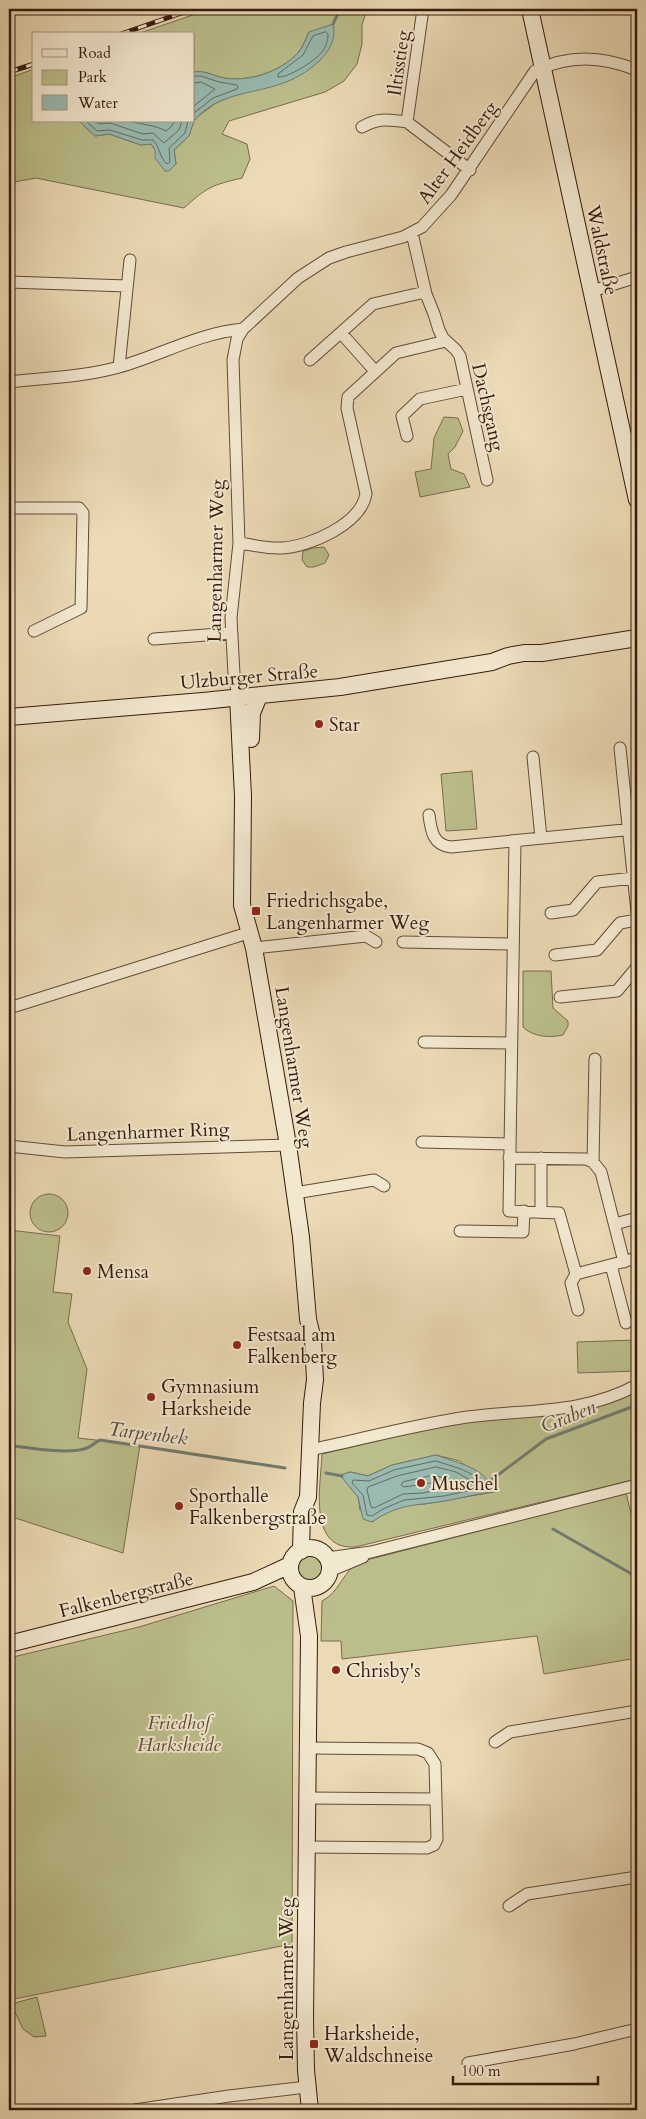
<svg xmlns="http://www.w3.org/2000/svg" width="646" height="2119" viewBox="0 0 646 2119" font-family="Cardo,serif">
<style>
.green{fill:#bbbe8b;stroke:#786c4c;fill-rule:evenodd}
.water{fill:#98bab0;stroke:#717a6e}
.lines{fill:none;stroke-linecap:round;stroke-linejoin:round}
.shore{stroke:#676a5e;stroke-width:1}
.stream{stroke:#717a6e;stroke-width:3}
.street-casing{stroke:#634b36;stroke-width:13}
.secondary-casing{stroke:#361b0c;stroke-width:18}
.street{stroke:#f2e7cf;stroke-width:11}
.secondary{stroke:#f2e7cf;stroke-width:16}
.rail-casing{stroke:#361b0c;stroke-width:5}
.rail{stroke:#f2e7cf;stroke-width:3;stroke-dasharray:9;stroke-linecap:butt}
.poi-dot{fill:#8f2418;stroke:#f2e7cf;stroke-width:2}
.labels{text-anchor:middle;stroke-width:4;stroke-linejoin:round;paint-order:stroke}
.street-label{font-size:19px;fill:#361b0c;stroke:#f2e7cf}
.poi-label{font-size:19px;fill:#361b0c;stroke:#f2e7cf;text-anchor:start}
.park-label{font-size:19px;font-style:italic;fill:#5e4c32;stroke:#f2e7cf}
.water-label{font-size:20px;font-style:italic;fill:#534b3d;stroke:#f2e7cf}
</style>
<rect width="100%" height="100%" fill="#ebdab5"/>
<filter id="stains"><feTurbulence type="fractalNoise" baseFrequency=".004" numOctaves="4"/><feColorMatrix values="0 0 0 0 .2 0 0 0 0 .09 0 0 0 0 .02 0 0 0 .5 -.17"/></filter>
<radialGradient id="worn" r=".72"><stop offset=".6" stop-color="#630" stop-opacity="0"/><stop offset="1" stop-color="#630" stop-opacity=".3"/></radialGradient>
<!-- green -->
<path class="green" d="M210,9H367L362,25V44L357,64L344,81L325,92L229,121L222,134L247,144L250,159L242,178C212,185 207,187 184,208L36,178L9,183V78L34,69V121H79L95,136L109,134L141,145L151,144L155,150L176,164L174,150L189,136L194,119L216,103L234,95L293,79L309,32C306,38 303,47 298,53C280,72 249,82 224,78C213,76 205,70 194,72V34H137Z
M444,417L458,418L463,431L455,447L448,454L451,469L464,474L470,487L420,497L415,472L431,469L434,438Z
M324,547L329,555L325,563L314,567H307L302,560L303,551L313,548Z
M472,771L477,829L446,831L441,774Z
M523,971H551L553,1008L568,1021V1026L563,1035C549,1038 533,1037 523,1027Z
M30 1213a19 19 0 1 1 38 0a19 19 0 1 1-38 0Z
M9,1230L60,1236L53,1292L72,1294L68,1322L87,1369L78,1438L140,1445L123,1553L9,1516Z
M637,1340V1371L578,1373L577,1342Z
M637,1389V1479L355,1547C307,1550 321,1484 322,1454L419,1431ZM436,1455L460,1461L494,1492L425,1504L405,1505L385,1513L372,1522L360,1510L358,1497L341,1476L350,1472L368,1476L392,1465Z
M626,1493L637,1538V1658L544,1674L537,1636L342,1659L341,1641H321L322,1601C340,1592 343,1571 359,1562Z
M297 1568a14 14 0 1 1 28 0a14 14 0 1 1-28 0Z
M274,1586L293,1601L292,1944L9,2000V1658L139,1627Z
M37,1997L46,2036L34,2037L23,2029L11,2004Z"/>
<!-- water -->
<path class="water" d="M333,24C340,48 312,70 293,79C260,95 218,90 194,121V72C205,70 213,76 224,78C249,82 280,72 298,53C303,48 306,38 309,32Z
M79,121H194L189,136L174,150L176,164L169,171H165L155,158V150L151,144L141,145L109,134L95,136Z
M436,1455C459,1464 484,1466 495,1492C478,1493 462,1498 445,1501C414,1506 400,1503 372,1522L363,1519L358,1497L340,1475L350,1472L368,1476L392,1465Z"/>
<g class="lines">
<!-- shore -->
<path class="shore" d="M326,32L328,34C328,40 326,47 322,52C315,61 288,78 278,77V74L303,55L313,36Z
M194,76H201L219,82L237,85L238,87L237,89L213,98L194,113
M194,83L201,82L215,89L194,106
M86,121L97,131L110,130L142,140H153C160,147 159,157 167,164L170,162L169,148L185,133L188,121
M95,121L99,124L110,123L143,134L153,133L164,143L179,130L182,121
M130,121C143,125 155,125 166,131L172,126L174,121
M436,1461C457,1468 467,1469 486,1484V1487L444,1496L404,1500L383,1509L372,1516L367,1515L363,1495L352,1483L353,1480L369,1481L394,1470Z
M436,1467L456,1472L470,1480L472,1483L423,1493L403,1494L374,1508L371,1507L367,1490L368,1487L397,1476Z
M435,1475L443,1478L444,1481L404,1487L401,1485L403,1482Z"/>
<!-- stream -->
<path class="stream" d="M333,24L340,9
M9,1445C27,1448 70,1455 87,1448C92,1446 96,1442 100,1440L285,1468
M326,1473L342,1476
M490,1481L546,1439L637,1405
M553,1529L637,1577"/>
<!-- street casing -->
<g class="street-casing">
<path id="street" d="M423,9L407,122L470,170
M362,127C379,117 388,120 407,122
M412,233L426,294L434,314L439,330L443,338L456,350L460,356L487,480
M9,282L127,286
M592,291L637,277
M341,333L375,371
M310,360L373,304L425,292
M119,367L130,260
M9,382C45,378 83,377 119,367C161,355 199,333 243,329
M407,436L402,416L420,399L467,389
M9,508H79L83,513L81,608L34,631
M239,543C253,545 268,549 282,548C309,547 361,524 366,494L347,408L348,397L396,353L446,341
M154,639L232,633
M238,697L234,674L231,618L239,543L233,360L237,339L243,329L298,278L329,258L346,252L403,237L422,227L451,195L535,71C569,54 603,56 637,70
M620,748L637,912
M533,757L541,838
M429,815C431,831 433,845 451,847L634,829L637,824
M515,841L509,1211L559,1213L576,1274
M551,913L573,910L597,882L634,878
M403,942L513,944
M254,948L366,936L376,942
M555,955L597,950L620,923L637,920
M560,997L617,991L637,967
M9,1008L251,932
M424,1042L511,1043
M595,1059L593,1162L601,1172L624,1262
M422,1142L510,1144
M9,1146L65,1152L288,1145
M509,1158L586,1159L593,1162
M295,1193L374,1180L384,1186
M541,1212V1158
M615,1224L637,1218
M460,1231L523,1232L524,1211
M611,1265L626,1323
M578,1310L571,1283L576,1274L637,1258
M310,1450C362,1439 414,1425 467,1417C526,1409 582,1415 637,1385
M327,1558L371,1552L637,1485
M330,1571L363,1557
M495,1742L510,1732L637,1711
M307,1798L436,1799
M306,1847L427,1848L434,1845L437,1839L435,1764L428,1753L418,1749L307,1748
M509,1906L527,1894L637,1877
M468,2063L574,2044L637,2029
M135,2110L229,2096L307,2087"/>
</g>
<!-- secondary casing -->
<g class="secondary-casing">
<path id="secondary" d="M530,9L637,500
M238,697L243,796L242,905L254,948L288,1145L301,1237L308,1319L313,1340L315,1380L312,1403L308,1497L302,1512L301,1551
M9,717L203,701L340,687L492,662L508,656L524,653H542L637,638
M251,739L252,713L259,696
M290 1568a20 20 0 1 1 40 0a20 20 0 1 1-40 0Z
M302,1587L309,1636L305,2019L306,2070L310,2110
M9,1644L253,1582L290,1565"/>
</g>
<!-- street -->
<use href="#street" class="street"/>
<!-- secondary -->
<use href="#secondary" class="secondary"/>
<!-- rail casing -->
<g class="rail-casing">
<path id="rail" d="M121,34L193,9
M9,72L34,64"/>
</g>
<!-- rail -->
<use href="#rail" class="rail"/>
</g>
<!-- markers -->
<g class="poi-dot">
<circle cx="319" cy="724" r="5"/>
<rect x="251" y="906" width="10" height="10" rx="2.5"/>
<circle cx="87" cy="1271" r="5"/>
<circle cx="237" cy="1345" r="5"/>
<circle cx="151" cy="1397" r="5"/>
<circle cx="421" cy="1483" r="5"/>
<circle cx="179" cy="1506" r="5"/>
<circle cx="336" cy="1670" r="5"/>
<rect x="309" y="2039" width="10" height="10" rx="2.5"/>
</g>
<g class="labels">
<!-- street labels -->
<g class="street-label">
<text transform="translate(398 63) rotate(-82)" y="7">Iltisstieg</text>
<text transform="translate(457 152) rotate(-54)" y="7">Alter Heidberg</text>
<text transform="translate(603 250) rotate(78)" y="7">Waldstraße</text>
<text transform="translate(489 407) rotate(77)" y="7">Dachsgang</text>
<text transform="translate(215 561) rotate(-89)" y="7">Langenharmer Weg</text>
<text transform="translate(249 676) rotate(-5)" y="7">Ulzburger Straße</text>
<text transform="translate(295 1067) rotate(81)" y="7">Langenharmer Weg</text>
<text transform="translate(148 1131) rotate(-2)" y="7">Langenharmer Ring</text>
<text transform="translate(126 1594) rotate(-14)" y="7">Falkenbergstraße</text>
<text transform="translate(286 1979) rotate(-90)" y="7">Langenharmer Weg</text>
</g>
<!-- poi labels -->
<g class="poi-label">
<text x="329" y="731">Star</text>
<text x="266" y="907">Friedrichsgabe,<tspan x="266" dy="22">Langenharmer Weg</tspan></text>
<text x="97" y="1278">Mensa</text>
<text x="247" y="1341">Festsaal am<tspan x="247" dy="22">Falkenberg</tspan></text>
<text x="161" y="1393">Gymnasium<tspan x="161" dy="22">Harksheide</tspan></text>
<text x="431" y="1490">Muschel</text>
<text x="189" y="1502">Sporthalle<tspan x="189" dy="22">Falkenbergstraße</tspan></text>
<text x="346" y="1677">Chrisby's</text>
<text x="324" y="2040">Harksheide,<tspan x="324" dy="22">Waldschneise</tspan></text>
</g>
<!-- park labels -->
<g class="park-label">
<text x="179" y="1729">Friedhof<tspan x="179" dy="22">Harksheide</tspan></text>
</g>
<!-- water labels -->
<g class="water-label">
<text transform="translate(568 1416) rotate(-22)" y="7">Graben</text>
<text transform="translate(148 1433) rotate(7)" y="7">Tarpenbek</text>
</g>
</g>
<!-- margin -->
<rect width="646" height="2119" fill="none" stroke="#ebdab5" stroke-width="30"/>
<rect x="10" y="10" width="626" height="2099" fill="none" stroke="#361b0c" stroke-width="2.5"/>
<rect x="15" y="15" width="616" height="2089" fill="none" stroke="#361b0c"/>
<!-- legend -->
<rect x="32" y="32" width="162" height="90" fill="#f2e7cf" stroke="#a79581"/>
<rect x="42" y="49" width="25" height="8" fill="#f2e7cf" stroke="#a79581"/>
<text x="78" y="58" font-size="15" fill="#361b0c">Road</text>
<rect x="42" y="70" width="25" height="15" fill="#bbbe8b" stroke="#a79581"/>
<text x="78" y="82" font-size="15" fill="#361b0c">Park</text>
<rect x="42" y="95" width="25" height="15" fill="#98bab0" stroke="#a79581"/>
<text x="78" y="108" font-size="15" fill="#361b0c">Water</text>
<!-- scale -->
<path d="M453 2076v8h145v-8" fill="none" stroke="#361b0c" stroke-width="2.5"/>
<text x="461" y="2076" font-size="15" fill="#361b0c" stroke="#f2e7cf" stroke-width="4" paint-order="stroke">100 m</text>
<rect width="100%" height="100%" filter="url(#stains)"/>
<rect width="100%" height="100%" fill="url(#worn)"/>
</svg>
